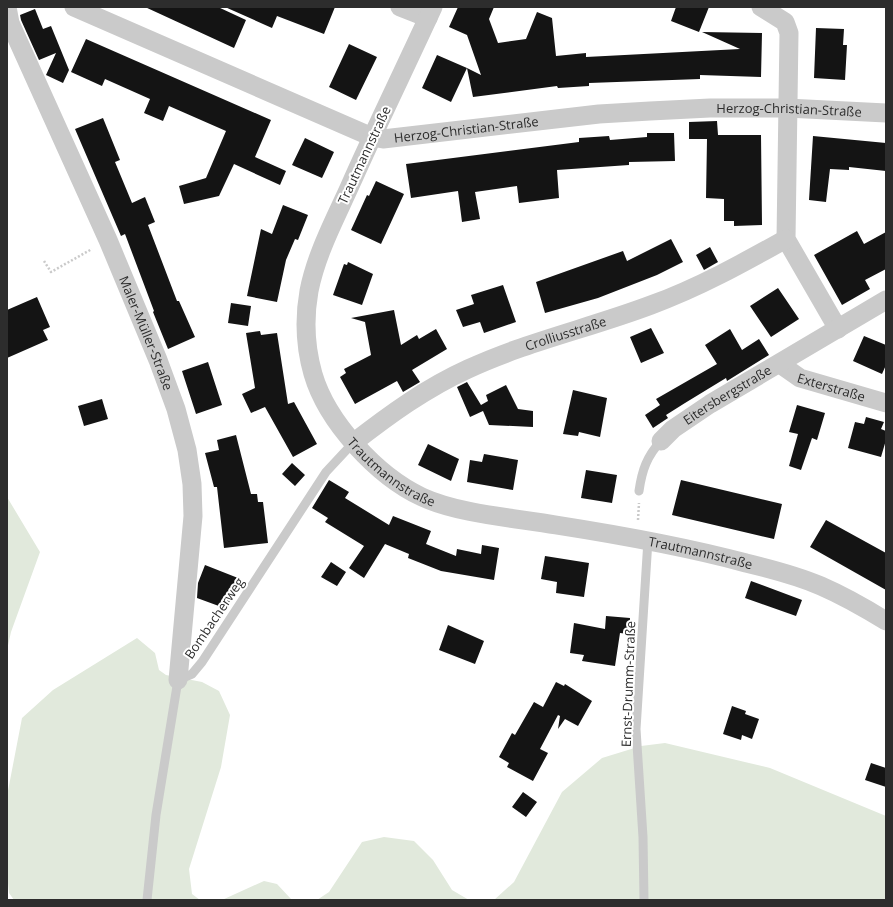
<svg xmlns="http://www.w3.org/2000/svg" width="893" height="907" viewBox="0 0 893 907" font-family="'Open Sans',sans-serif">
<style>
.green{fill:#e1e9dc}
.building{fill:#141414}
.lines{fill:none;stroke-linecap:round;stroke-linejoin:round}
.path{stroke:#cacaca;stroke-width:2.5;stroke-dasharray:2 2;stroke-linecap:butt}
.service{stroke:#cacaca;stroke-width:9}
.minor{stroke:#cacaca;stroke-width:19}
.labels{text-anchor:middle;stroke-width:4;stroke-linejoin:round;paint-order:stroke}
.street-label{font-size:13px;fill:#2d2d2d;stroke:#fff}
</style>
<rect width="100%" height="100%" fill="#fff"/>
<!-- green -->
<path class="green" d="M7,497L40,552L11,632L7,650Z
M137,638L155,653L159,670L166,675L202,682L219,691L230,715L221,767L189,869L192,894L200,900H14L9,893L7,873V796L22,718L53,690Z
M665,743L770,768L886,816V900H494L514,882L562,792L602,758L641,746Z
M384,837L414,841L433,860L452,890L469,900H317L329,892L362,842Z
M264,881L277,884L291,899L302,900H222Z"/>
<!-- building -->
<path class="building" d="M145,7H218L246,20L234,48Z
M225,7H335L324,34L277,16L272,28Z
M458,7H494L489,19L498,43L526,39L537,12L552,18L556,56L586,53V57L740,49L702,32L762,33L761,77L700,75V79L589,83V86L558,88L557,86L473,97L467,68L481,75L467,35L449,27Z
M676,7H709L699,32L671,21Z
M35,9L43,29L51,26L69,70L63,83L46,75L56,53L39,60L21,20L20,15Z
M816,28L844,29L843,45H847L845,80L814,78Z
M86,39L271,120L255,157L286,171L280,185L234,164L219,196L184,204L179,186L206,178L226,131L169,106L163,121L144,113L150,99L105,79L102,86L71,72Z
M349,44L377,57L356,100L329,87Z
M437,55L467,68L451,102L422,88Z
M103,118L120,160L115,162L132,203L145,197L155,222L148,225L177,301H179L195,337L168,349L153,312L154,311L125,234L121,236L75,129Z
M717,121L718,135H761L762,225L734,226V221H724V199L706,198L707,139H689V122Z
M647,133H674L675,161L629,162V165L557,170L559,198L519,203L517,186L475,192L480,219L462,222L458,191L411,198L406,164L579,142V138L609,136L610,140L647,137Z
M813,136L886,143V171L849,167V170L830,169L826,202L809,200Z
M305,138L334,152L322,178L292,165Z
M376,181L404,194L381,244L351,230L367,195L369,196Z
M283,205L308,215L298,240L295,239L286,260L277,302L247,296L261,229L272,234Z
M857,231L864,244L886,232V269L865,280L870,289L842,305L814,255Z
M671,239L683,262L657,275L598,298L545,313L536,282L623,251L627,261Z
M710,247L718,262L704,270L696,255Z
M348,262L373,274L362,305L333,295L344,264L347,265Z
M503,285L516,322L484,333L480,322L463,327L456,310L474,304L471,295Z
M778,288L799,319L771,337L750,306Z
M37,297L50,327L43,330L48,340L7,358V310Z
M231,303L251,306L248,326L228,323Z
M394,310L401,345L417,335L419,339L436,329L447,349L412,370L420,382L403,392L397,381L355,404L340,377L346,373L344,369L371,355L365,322L351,318Z
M651,328L664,353L641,363L630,337Z
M730,329L742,350L759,339L769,355L727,381L726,378L685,403L666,415L668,418L653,428L645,415L660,405L656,399L717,364L705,345Z
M260,331L261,335L277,333L288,404L294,402L317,444L293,457L265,407L251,413L242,394L255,388L246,333Z
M864,336L886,345V365L882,374L853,361Z
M208,362L222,405L196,414L182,371Z
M467,382L481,405L488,401L486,395L506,385L518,409L533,411V427L489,425L483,411L470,417L457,387Z
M573,390L607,398L600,437L579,432L578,436L563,434Z
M102,399L108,419L84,426L78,406Z
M797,405L825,413L817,440L812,438L801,470L789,466L798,434L789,432Z
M866,417L884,422L881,429L886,431V440L881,457L848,448L855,422L864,424Z
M236,435L251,494H257L258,502H263L268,543L224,548L217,487H214L205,453L219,450L217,440Z
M428,444L459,459L451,481L418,465Z
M484,454L518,460L513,490L467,482L470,460L482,462Z
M292,463L305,475L295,486L282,474Z
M586,470L617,475L612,503L581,498Z
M329,480L349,492L345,498L389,525L393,516L431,531L426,544L456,556L457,549L481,554L482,545L499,548L494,580L441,571L408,558L409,554L385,544L364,578L349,568L364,546L325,522L328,518L312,508Z
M681,480L782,504L774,539L672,515Z
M826,520L886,553V590L810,547Z
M545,556L589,563L584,597L556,593L557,582L541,579Z
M331,562L346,572L337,586L321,577Z
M205,565L238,578L227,609L197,598L198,583Z
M751,581L802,600L796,616L745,598Z
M606,616L630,618L629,634L620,633L615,666L582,661L584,655L570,653L574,623L605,629Z
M448,625L484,641L475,664L439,650Z
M556,682L564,686L565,684L592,701L578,726L565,719L558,729L560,716L558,715L540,749L548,753L533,781L507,767L509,763L499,757L512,733L515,735L534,702L543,707Z
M732,706L746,711L745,714L759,719L752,739L742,735L741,740L723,734Z
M871,763L886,768V787L865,780Z
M523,792L537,802L526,817L512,807Z"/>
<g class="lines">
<!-- path -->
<path class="path" d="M44,261L51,272L92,249
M638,520L639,503"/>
<!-- service -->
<path class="service" d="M639,491C642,470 647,456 661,441
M147,900L156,815L178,680L192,674L202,662L326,472L353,443
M644,900L643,837L636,729L648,540"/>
<!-- minor -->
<g class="minor">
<path id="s1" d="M7,7L10,23L108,240L158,360L176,409L187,450L192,484L193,516L178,680"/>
<path id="s2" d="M74,7L372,137L383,139L599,114L650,111L710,108H787L886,113"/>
<path d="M400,7L428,18"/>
<path id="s3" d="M433,7C405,68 376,127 349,188C334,221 316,255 309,291C304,319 305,346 313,374C327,422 377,476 422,497C459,514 515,518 556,525C620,535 683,546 746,563C771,569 798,576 821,586C844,596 865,608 886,621"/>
<path d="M761,7L785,22L789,33L786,239L838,329"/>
<path id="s4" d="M780,364L800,378L886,403"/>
<path id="s5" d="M661,441L673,429L710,404L886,300"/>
<path id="s6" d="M353,443C389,415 426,388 468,369C526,342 590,328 651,305C698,288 743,263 786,239"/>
</g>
</g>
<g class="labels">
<!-- street labels -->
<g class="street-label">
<text dy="5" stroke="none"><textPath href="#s2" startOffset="744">Herzog-Christian-Straße</textPath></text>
<text dy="5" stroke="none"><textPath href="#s2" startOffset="420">Herzog-Christian-Straße</textPath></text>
<text transform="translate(364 155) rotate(-65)" y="5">Trautmannstraße</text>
<text dy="5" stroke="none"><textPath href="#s1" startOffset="355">Maler-Müller-Straße</textPath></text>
<text dy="5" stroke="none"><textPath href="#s6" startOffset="241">Crolliusstraße</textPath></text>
<text dy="5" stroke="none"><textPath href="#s4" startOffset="57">Exterstraße</textPath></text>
<text dy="5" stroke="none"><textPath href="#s5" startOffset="81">Eitersbergstraße</textPath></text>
<text dy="5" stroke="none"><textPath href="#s3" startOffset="523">Trautmannstraße</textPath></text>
<text dy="5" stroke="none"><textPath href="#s3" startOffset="847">Trautmannstraße</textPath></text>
<text transform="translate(214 618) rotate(-56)" y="5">Bombacherweg</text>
<text transform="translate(628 684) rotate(-88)" y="5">Ernst-Drumm-Straße</text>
</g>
</g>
<!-- border -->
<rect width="893" height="907" fill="none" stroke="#2d2d2d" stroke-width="16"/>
</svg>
